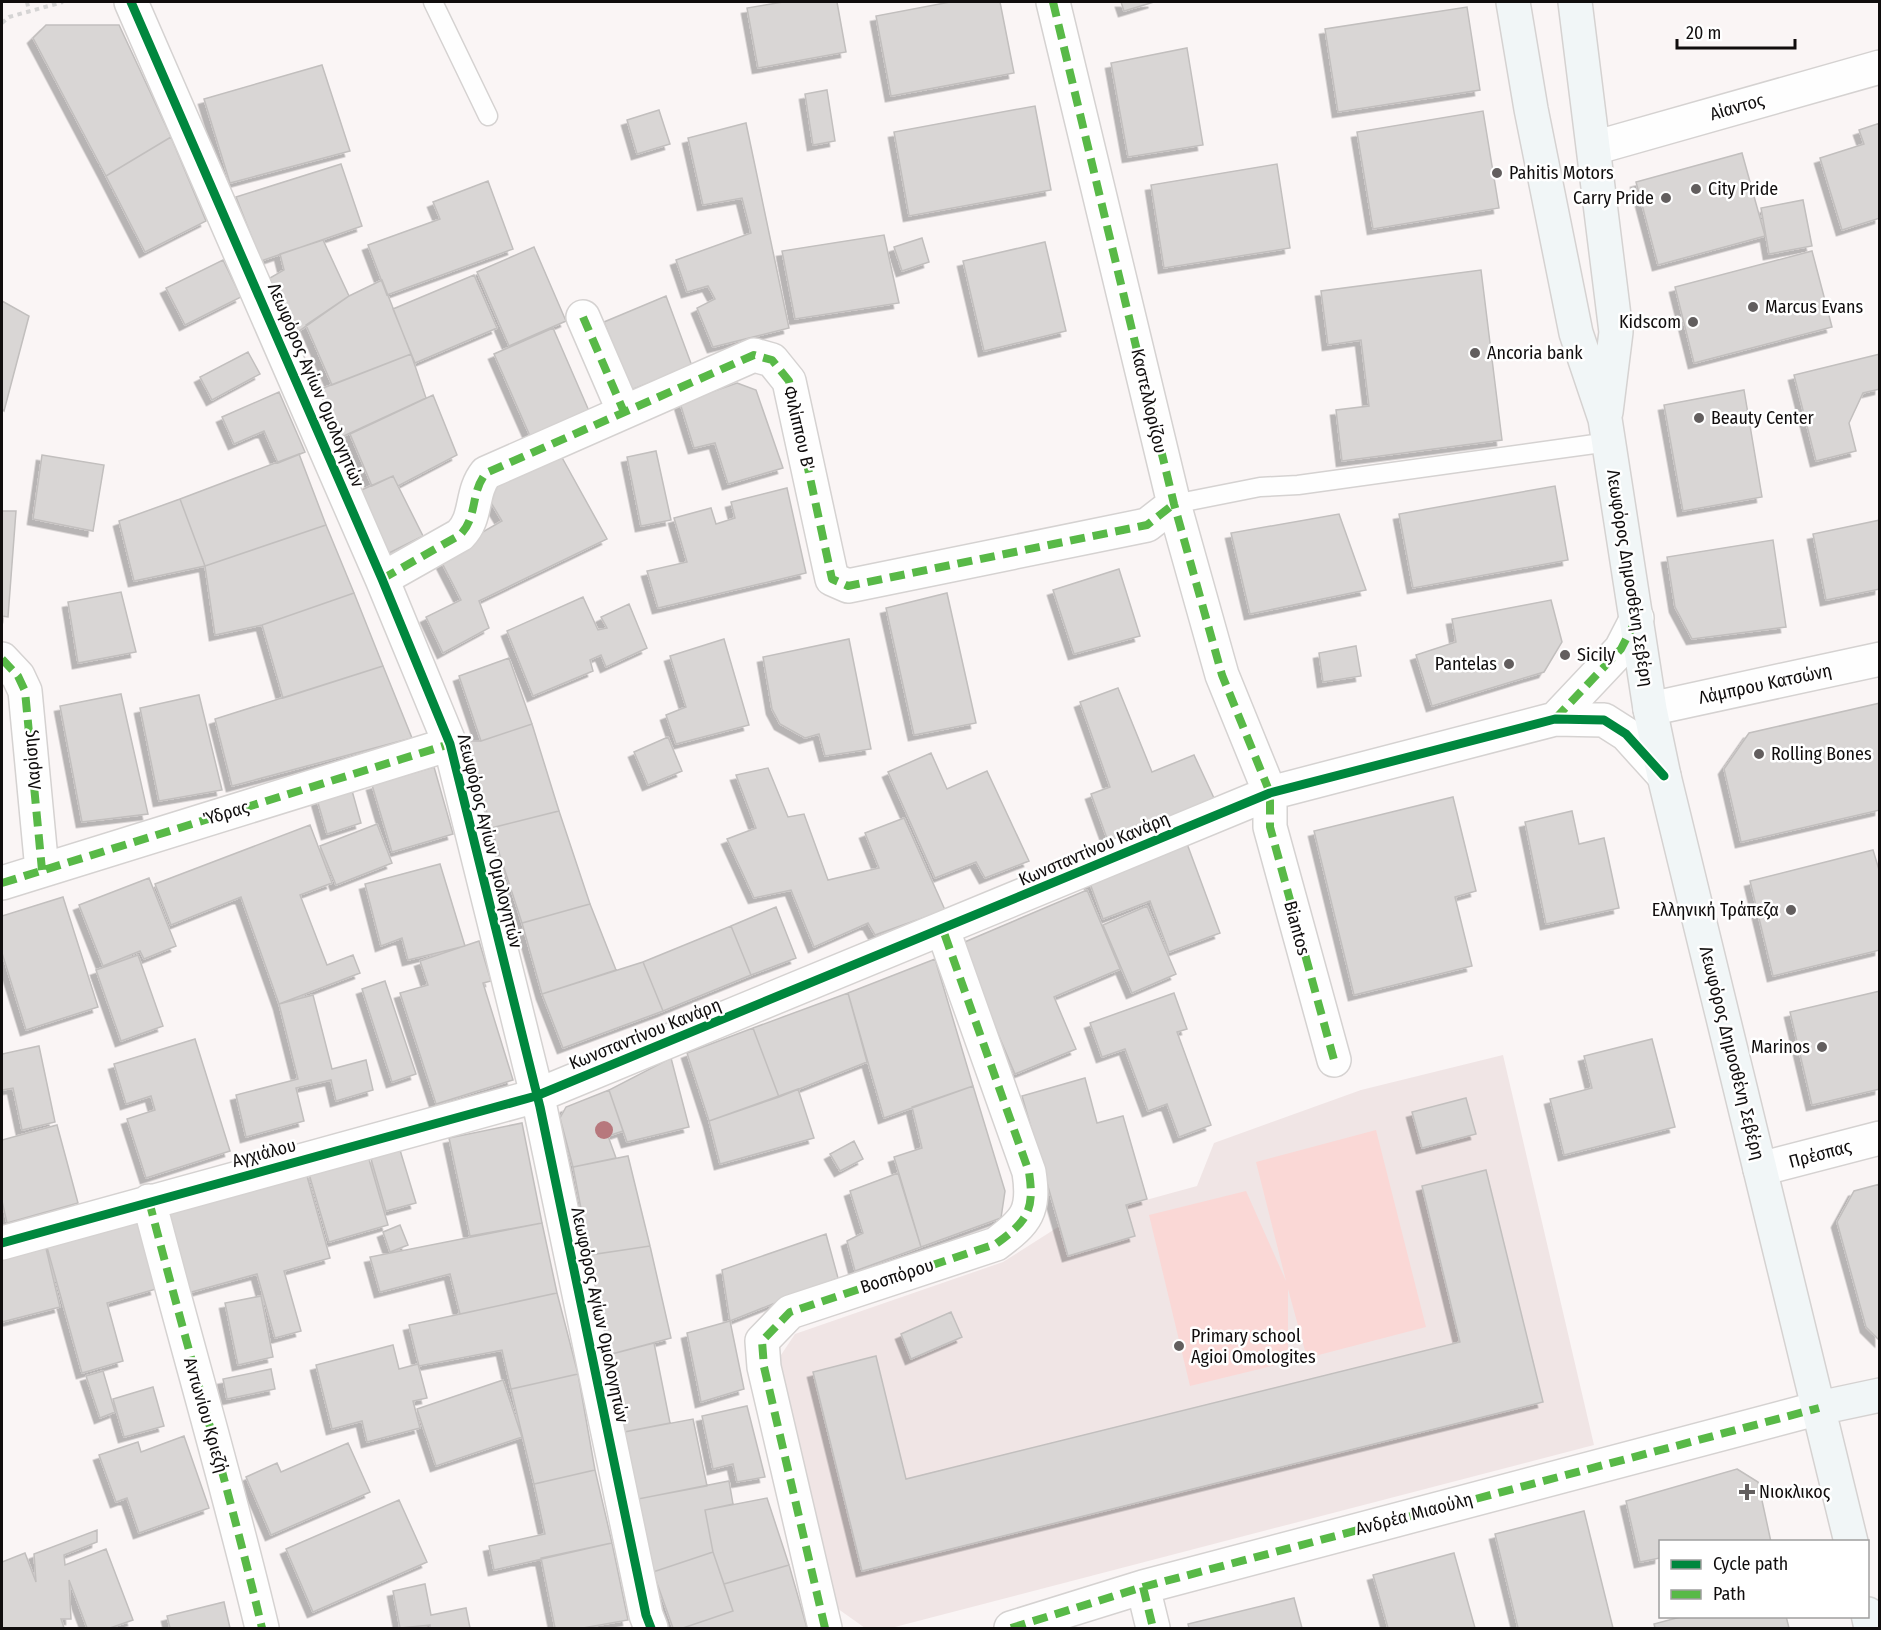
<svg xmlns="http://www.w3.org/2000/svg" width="1881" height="1630" viewBox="0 0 1881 1630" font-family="'Fira Sans Condensed',sans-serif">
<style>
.built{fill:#f0e5e5}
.green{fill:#fad8d6}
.building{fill:#d9d6d5;stroke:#c2bfbe;stroke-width:1.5;filter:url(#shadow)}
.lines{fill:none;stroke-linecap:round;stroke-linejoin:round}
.lane-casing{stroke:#d5d2d1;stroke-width:21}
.street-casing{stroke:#d5d2d1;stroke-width:36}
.secondary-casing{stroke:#d5d2d1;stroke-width:36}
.path{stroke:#d5d4d4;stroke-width:4;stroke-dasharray:4.5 4.5;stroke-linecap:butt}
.lane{stroke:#fefefe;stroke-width:18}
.street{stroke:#fefefe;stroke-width:33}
.secondary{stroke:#f1f6f7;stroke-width:33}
.quiet{stroke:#58b947;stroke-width:8;stroke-dasharray:15 8;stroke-linecap:butt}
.cycleway-casing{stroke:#fff;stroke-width:13}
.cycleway{stroke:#00873e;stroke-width:9}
.tree{fill:#b7787d}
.poi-dot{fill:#625e5e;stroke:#fff;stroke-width:2}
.labels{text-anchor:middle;stroke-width:5;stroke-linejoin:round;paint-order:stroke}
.street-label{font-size:18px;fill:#100d0d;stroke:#fff}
.poi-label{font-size:18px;fill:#100d0d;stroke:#fff;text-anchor:start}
</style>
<defs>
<filter id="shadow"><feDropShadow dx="-5.5" dy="5.5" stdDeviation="0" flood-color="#0004"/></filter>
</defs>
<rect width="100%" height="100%" fill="#faf5f5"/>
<!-- built -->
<path class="built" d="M1503,1055L1594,1445L891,1628H865L834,1606L779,1358L795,1334L1003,1262L1066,1222L1197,1186L1214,1143L1361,1090Z"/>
<!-- green -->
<path class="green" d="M1376,1130L1426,1327L1307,1358L1288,1289V1362L1190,1386L1149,1215L1246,1191L1286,1281L1256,1162Z"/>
<!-- building -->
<path class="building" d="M783,2H837L846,52L758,68L747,8Z
M950,2H1000L1014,73L891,96L876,16Z
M1121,2H1154L1124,11Z
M1467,7L1480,90L1338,112L1325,29Z
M46,25H119L171,137L106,176L33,38Z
M1187,48L1203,145L1128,157L1111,63Z
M322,65L350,151L230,183L204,99Z
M827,90L835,141L813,145L805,94Z
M1035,106L1051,190L909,216L894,132Z
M659,110L670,144L637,154L627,120Z
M1483,111L1499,208L1373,229L1357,132Z
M746,123L789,328L713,347L697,308L715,299L708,286L687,292L676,260L751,233L742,198L703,205L688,138Z
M1880,123V218L1842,230L1820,158L1864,144L1859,130Z
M171,137L206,221L145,252L106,176Z
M1742,153L1765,236L1658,265L1636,182Z
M341,164L362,226L261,261L236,197Z
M1277,164L1290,248L1164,268L1151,185Z
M488,181L513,249L387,295L368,245L440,219L433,202Z
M1803,200L1812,246L1769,254L1761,208Z
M884,235L899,303L795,319L782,251Z
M922,238L929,262L902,271L894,247Z
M323,240L349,296L289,338L263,282L284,270L280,254Z
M1045,242L1066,331L984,351L963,261Z
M534,247L566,321L509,346L477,272Z
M1812,251L1832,327L1694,363L1675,287Z
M223,260L241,297L185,325L166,288Z
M1481,270L1502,440L1342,461L1336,410L1369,406L1361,340L1328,345L1321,291Z
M474,275L497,328L415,363L393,309Z
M382,280L411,354L332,385L306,325L349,296Z
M666,296L692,366L631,390L604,322Z
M2,301L29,316L4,411L2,409Z
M553,328L589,411L530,436L494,354Z
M248,352L260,374L212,400L200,377Z
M411,354L426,398L333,441L313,392Z
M1880,354V389L1863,393L1849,423L1856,451L1816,461L1794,375Z
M737,383L756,390L783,468L728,484L715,443L694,448L680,403Z
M1744,390L1762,497L1683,511L1664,405Z
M279,392L305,452L278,463L264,431L234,444L222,417Z
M433,395L457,455L398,486L393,476L372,486L350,434Z
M656,451L671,520L641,526L627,457Z
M299,454L326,525L205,566L180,499Z
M560,454L607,539L479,601L489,628L443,653L426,617L461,600L439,557L502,521L484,491Z
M42,455L104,465L93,531L33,519Z
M393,476L423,536L385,555L357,492Z
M1555,486L1568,560L1413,588L1399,514Z
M787,488L806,573L658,608L647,571L687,562L674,518L711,508L716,524L735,518L731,502Z
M180,499L205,566L134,581L119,521Z
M2,511H16L8,617L2,616Z
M1339,514L1366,590L1250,614L1231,533Z
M1880,520V589L1826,600L1813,534Z
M326,525L354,593L262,625L215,635L205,566Z
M1773,540L1786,627L1692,639L1675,607L1667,557Z
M1119,569L1140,636L1074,654L1053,590Z
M121,592L136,652L78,663L68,602Z
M354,593L383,666L283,698L262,625Z
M947,593L976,723L914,735L886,608Z
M583,597L598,630L607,628L601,617L629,604L647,648L606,667L601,655L590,660L593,671L533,696L507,631Z
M1551,600L1562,642L1544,672L1432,706L1416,655L1456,642L1452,619Z
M724,639L749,725L676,744L666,715L686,707L670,656Z
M849,639L871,749L825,756L819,734L805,738L780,724L772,709L763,657Z
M1356,646L1361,676L1323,682L1319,653Z
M509,658L532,724L481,741L459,676Z
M383,666L412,738L232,786L215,719Z
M1118,688L1152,772L1194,755L1214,798L1109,844L1091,794L1110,787L1080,702Z
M121,694L148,814L82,822L60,706Z
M199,695L222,790L159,801L140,708Z
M1880,703V810L1741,842L1724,769L1749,733Z
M532,724L559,811L491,828L468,741H481Z
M668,737L682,771L648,785L634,752Z
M931,753L947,789L987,771L1029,861L985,878L976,862L935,878L888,772Z
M434,767L453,834L392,852L372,785Z
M768,768L788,817L804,814L828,880L879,868L865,833L904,818L945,910L875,935L868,923L814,947L791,890L754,898L727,839L756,828L736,775Z
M351,787L361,823L327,834L316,796Z
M1453,797L1476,891L1455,897L1472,966L1354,995L1314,831Z
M559,811L590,904L522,923L491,828Z
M1572,811L1579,844L1604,838L1619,908L1546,924L1525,822Z
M377,824L392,863L336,885L320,846Z
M310,825L332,883L300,895L327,965L353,955L360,973L279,1004L241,897L171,925L155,884Z
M1186,841L1220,933L1169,952L1150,901L1103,919L1088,878Z
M1873,850L1880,873V950L1773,976L1750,881Z
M440,864L465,946L408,960L402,938L381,946L365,884Z
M149,878L176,946L144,959L140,951L103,966L79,905Z
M1087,890L1120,969L1054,997L1076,1049L1015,1074L960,944Z
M63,897L98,1007L26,1030L2,953V916Z
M590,904L616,970L542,994L522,923Z
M1147,906L1176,974L1132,993L1103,925Z
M776,907L796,958L751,975L731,926Z
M731,926L751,975L663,1011L643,962Z
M479,941L491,981L483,983L513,1080L436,1104L400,993L428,985L420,961Z
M138,955L163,1026L121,1041L96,970Z
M935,959L973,1086L884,1118L848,993Z
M643,962L663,1011L563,1048L542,994Z
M385,981L416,1074L392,1082L362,989Z
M1880,991V1089L1812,1105L1790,1012Z
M848,993L867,1062L779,1097L753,1028Z
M1174,993L1187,1029L1177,1032L1211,1125L1179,1137L1167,1104L1148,1111L1125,1049L1102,1057L1090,1023Z
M313,995L332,1069L366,1060L373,1090L336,1101L331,1080L296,1088L304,1121L246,1137L236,1095L298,1079L279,1004Z
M753,1028L779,1097L709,1121L687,1053Z
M195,1039L230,1151L146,1178L127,1119L155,1110L151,1096L126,1104L114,1064Z
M1652,1039L1675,1127L1564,1155L1550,1099L1592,1088L1584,1056Z
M39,1046L55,1122L22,1130L13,1088L2,1090V1054Z
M671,1058L689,1127L627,1142L609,1090Z
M1085,1078L1097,1123L1123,1116L1147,1199L1126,1205L1135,1236L1068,1256L1022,1096Z
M973,1086L1005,1191L1001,1218L921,1247L894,1157L922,1148L912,1107Z
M798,1089L814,1138L720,1164L709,1121Z
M609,1090L623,1131L608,1136L616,1158L573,1167L560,1118L566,1107Z
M1466,1098L1476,1134L1422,1148L1412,1112Z
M522,1123L542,1223L470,1236L449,1138Z
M57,1125L78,1203L7,1223L2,1201V1140Z
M854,1141L863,1159L840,1171L830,1154Z
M400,1150L416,1203L386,1211L371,1159Z
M368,1156L388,1225L329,1242L309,1174Z
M628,1156L650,1246L590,1255L573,1167Z
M305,1169L330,1258L284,1271L301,1331L275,1338L257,1274L177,1296L153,1212Z
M1486,1170L1543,1402L862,1571L813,1372L876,1356L906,1479L1460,1342L1422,1186Z
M898,1173L921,1247L855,1271L847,1241L863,1233L850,1191Z
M1880,1184V1341L1866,1327L1837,1222L1854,1191Z
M136,1214L156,1289L107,1303L123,1361L82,1373L45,1240Z
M542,1223L557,1293L460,1314L450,1274L380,1292L370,1257Z
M400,1225L408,1245L390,1252L383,1232Z
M826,1234L838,1278L730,1321L722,1270Z
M44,1240L60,1307L2,1322V1250Z
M650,1246L671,1338L608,1355L590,1255Z
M557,1293L578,1374L511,1389L502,1350L419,1366L409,1325Z
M261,1296L273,1357L238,1365L225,1303Z
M951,1312L962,1337L911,1359L901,1334Z
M730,1321L744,1389L701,1402L687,1333Z
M654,1343L670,1423L624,1432L608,1355Z
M393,1345L399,1369L418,1364L427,1398L413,1401L420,1428L367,1442L362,1421L332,1429L316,1365Z
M271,1369L275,1389L227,1399L223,1379Z
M103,1371L115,1412L100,1418L86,1376Z
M578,1374L595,1470L534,1484L511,1389Z
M503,1380L522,1437L436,1466L417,1409Z
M153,1387L164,1426L124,1437L113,1399Z
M747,1406L765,1477L737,1482L733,1464L713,1469L702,1416Z
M693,1419L707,1486L638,1499L624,1432Z
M184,1436L209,1508L139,1533L127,1498L116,1502L99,1455L138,1442L141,1452Z
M348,1443L370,1492L271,1535L246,1477L277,1463L281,1472Z
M1737,1469L1758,1482L1771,1542H1660V1558L1640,1562L1626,1501Z
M595,1470L612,1543L494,1570L489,1546L545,1534L534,1484Z
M729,1481L733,1504L705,1510L713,1552L653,1572L638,1499Z
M767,1498L789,1565L724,1584L713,1552L705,1510Z
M399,1500L427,1562L313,1612L286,1549Z
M1584,1511L1613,1628H1518L1495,1534Z
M97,1530V1542L64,1555L65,1565L106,1549L133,1620L110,1628H87L69,1580L71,1619H61L64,1628H2V1562L25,1553L36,1582L34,1554Z
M612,1543L628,1620L583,1628H555L541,1558Z
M713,1552L733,1611L683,1628H673L653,1572Z
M1454,1553L1475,1628H1388L1373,1575Z
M789,1565L807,1628H683L733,1611L724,1584Z
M425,1584L431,1615L466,1608L470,1628H430V1625L400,1628L393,1591Z
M1294,1598L1302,1628H1189L1188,1624Z
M224,1602L230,1628H170L167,1616Z
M1684,1616H1786L1789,1628H1655L1654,1624Z"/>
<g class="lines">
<!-- lane casing -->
<g class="lane-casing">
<path id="lane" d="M433,2L488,116
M1174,504L1260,487L1298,485L1609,442"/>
</g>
<!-- street casing -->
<g class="street-casing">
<path id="street" d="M131,2L382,579L450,744L540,1107L646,1615L651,1628
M1053,2L1174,504L1222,675L1270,793V827L1334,1060
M1594,148L1880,67
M583,317L624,412
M382,579L460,535C478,517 470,493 486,473L754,355L772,360L789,381L832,579L848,586L1147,525L1174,504
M2,659L18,676L25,691L42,870
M1650,709L1880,659
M1555,719L1621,649L1637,618
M2,883L450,744
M1760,1169L1880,1138
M149,1201C186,1344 228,1485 262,1628
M2,1243L536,1096L1270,793L1555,719L1604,720L1626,734L1664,776
M1143,1587L1153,1628
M825,1628L764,1367L762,1341L790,1312L996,1244C1027,1221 1035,1211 1029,1172L943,930
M1011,1628L1143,1587L1819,1408"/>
</g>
<!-- secondary casing -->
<g class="secondary-casing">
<path id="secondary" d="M1513,2L1531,109L1576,333L1605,419L1650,709L1664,776L1851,1542
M1575,2L1616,332L1606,412
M1819,1408L1880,1395
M1868,1614L1871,1628"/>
</g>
<!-- path -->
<path class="path" d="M27,2L29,11
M2,23L9,17L63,2"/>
<!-- lane -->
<use href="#lane" class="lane"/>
<!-- street -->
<use href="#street" class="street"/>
<!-- secondary -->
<use href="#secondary" class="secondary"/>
<!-- quiet -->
<path class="quiet" d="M1053,2L1174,504L1222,675L1270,793V827L1334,1060
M583,317L624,412
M382,579L460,535C478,517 470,493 486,473L754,355L772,360L789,381L832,579L848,586L1147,525L1174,504
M2,659L18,676L25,691L42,870
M1555,719L1621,649L1637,618
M2,883L450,744
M149,1201C186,1344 228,1485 262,1628
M1143,1587L1153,1628
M825,1628L764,1367L762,1341L790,1312L996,1244C1027,1221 1035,1211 1029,1172L943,930
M1011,1628L1143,1587L1819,1408"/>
<!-- cycleway casing -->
<g class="cycleway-casing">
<path id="cycleway" d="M131,2L382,579L450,744L540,1107L646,1615L651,1628
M2,1243L536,1096L1270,793L1555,719L1604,720L1626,734L1664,776"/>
</g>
<!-- cycleway -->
<use href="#cycleway" class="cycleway"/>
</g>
<!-- trees -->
<circle class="tree" cx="604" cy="1130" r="9"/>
<!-- markers -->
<g class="poi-dot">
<circle cx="1497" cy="173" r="6"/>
<circle cx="1696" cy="189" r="6"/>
<circle cx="1666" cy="198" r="6"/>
<circle cx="1753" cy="307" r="6"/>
<circle cx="1693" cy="322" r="6"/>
<circle cx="1475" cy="353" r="6"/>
<circle cx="1699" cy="418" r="6"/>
<circle cx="1565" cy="655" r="6"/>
<circle cx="1509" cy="664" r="6"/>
<circle cx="1759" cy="754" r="6"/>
<circle cx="1791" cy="910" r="6"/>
<circle cx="1822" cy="1047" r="6"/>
<circle cx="1179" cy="1346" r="6"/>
<path d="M1744 1483h6v6h6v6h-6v6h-6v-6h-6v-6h6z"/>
</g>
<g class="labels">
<!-- street labels -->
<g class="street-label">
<text transform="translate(1737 107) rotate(-16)" y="6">Αίαντος</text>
<text transform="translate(316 385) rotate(67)" y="6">Λεωφόρος Αγίων Ομολογητών</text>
<text transform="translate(1149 401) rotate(77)" y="6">Καστελλορίζου</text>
<text transform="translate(799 428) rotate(77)" y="6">Φιλίππου Β'</text>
<text transform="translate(1630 578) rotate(81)" y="6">Λεωφόρος Δημοσθένη Σεβέρη</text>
<text transform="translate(1765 684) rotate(-12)" y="6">Λάμπρου Κατσώνη</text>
<text transform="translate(32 760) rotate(-96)" y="6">Λαρίσης</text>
<text transform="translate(226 813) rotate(-17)" y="6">Ύδρας</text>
<text transform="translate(490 841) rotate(76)" y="6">Λεωφόρος Αγίων Ομολογητών</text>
<text transform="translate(1094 849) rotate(-23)" y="6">Κωνσταντίνου Κανάρη</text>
<text transform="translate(1297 928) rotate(75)" y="6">Biantos</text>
<text transform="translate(645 1034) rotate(-22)" y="6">Κωνσταντίνου Κανάρη</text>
<text transform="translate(1732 1053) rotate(76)" y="6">Λεωφόρος Δημοσθένη Σεβέρη</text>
<text transform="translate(264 1153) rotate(-15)" y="6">Αγχιάλου</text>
<text transform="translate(1820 1154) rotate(-15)" y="6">Πρέσπας</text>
<text transform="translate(897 1276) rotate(-18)" y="6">Βοσπόρου</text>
<text transform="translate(600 1315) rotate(78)" y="6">Λεωφόρος Αγίων Ομολογητών</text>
<text transform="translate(206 1415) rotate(74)" y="6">Αντωνίου Κριεζή</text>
<text transform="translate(1414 1514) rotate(-15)" y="6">Ανδρέα Μιαούλη</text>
</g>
<!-- poi labels -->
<g class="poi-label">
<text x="1509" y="179">Pahitis Motors</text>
<text x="1708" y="195">City Pride</text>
<text x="1654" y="204" text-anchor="end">Carry Pride</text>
<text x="1765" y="313">Marcus Evans</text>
<text x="1681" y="328" text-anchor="end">Kidscom</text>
<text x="1487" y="359">Ancoria bank</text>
<text x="1711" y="424">Beauty Center</text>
<text x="1577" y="661">Sicily</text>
<text x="1497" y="670" text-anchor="end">Pantelas</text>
<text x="1771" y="760">Rolling Bones</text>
<text x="1779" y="916" text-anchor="end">Ελληνική Τράπεζα</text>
<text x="1810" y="1053" text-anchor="end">Marinos</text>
<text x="1191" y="1342">Primary school<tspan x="1191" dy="21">Agioi Omologites</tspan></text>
<text x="1759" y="1498">Νιοκλικος</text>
</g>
</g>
<!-- border -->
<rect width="1881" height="1630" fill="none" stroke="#100d0d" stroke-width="6"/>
<!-- legend -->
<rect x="1659" y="1540" width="210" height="78" fill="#ffffff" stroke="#9f9e9e" stroke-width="1.5"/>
<rect x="1671" y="1560" width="30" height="9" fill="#00873e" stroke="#9f9e9e" stroke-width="1.5"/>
<text x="1713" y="1570" font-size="18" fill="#100d0d">Cycle path</text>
<rect x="1671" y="1590" width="30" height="9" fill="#58b947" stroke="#9f9e9e" stroke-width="1.5"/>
<text x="1713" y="1600" font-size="18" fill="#100d0d">Path</text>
<!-- scale -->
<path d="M1677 39v9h118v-9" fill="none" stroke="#100d0d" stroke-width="3"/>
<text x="1686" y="39" font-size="18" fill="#100d0d" stroke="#ffffff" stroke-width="4.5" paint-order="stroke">20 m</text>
</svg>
